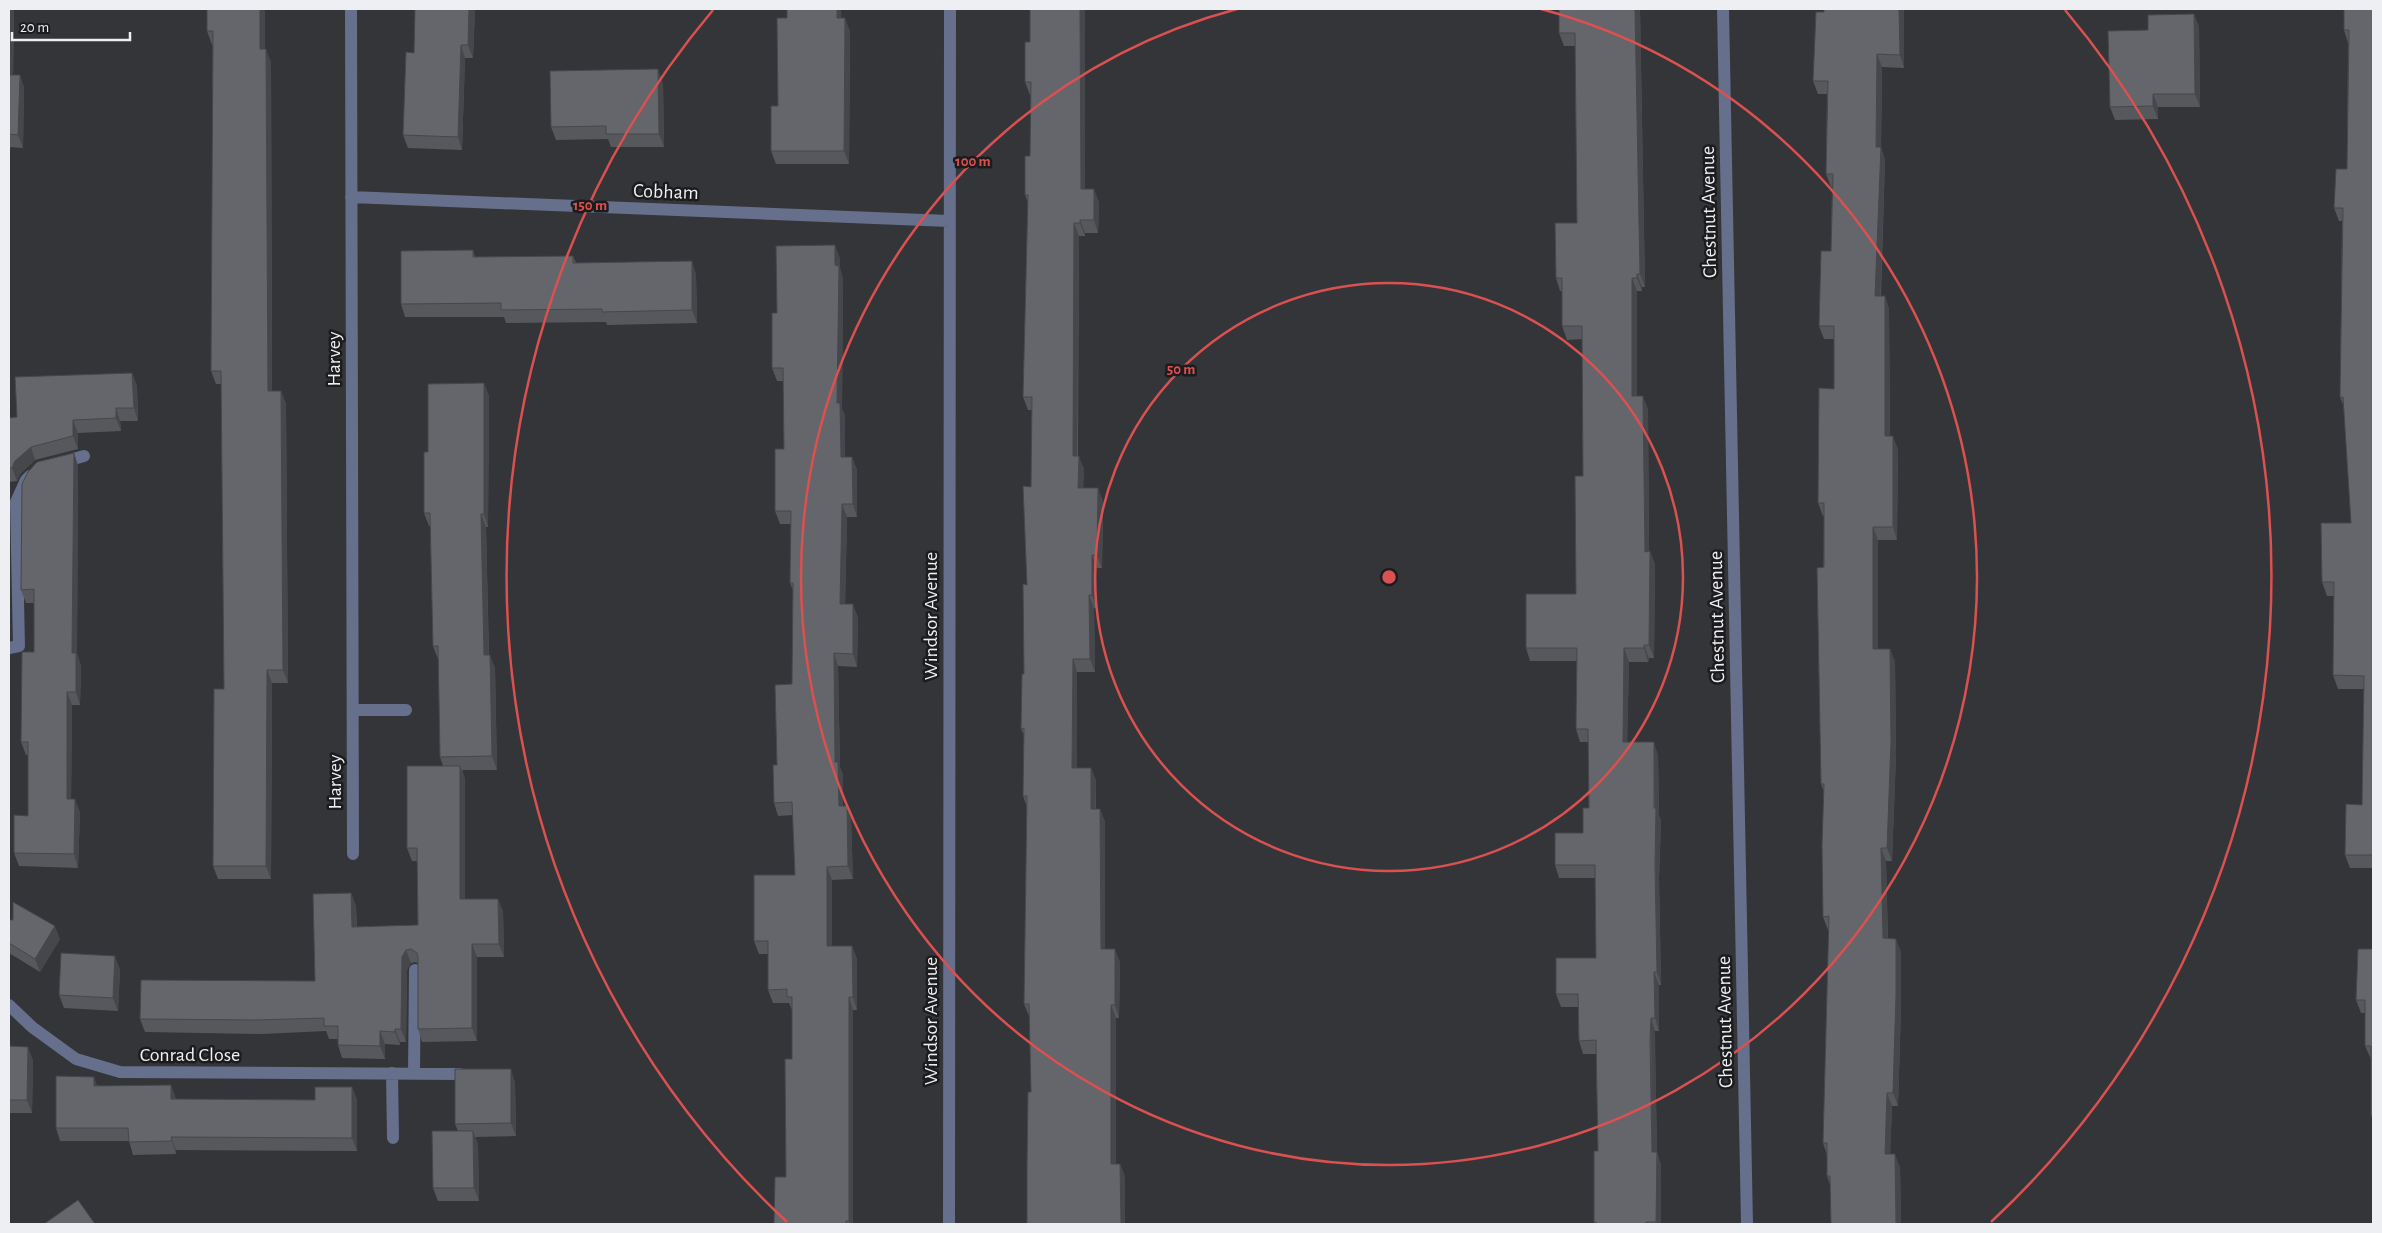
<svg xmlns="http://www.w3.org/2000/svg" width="2382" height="1233" viewBox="0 0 2382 1233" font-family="'Alegreya Sans',sans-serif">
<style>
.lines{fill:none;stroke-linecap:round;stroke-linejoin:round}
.service{stroke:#666f8b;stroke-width:12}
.minor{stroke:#666f8b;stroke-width:12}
.wall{fill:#56585c}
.shaded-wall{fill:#46474b}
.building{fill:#64666b;stroke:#46474b}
.ring{fill:none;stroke:#db5050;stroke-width:2.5}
.labels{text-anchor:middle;stroke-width:5;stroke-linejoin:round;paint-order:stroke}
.street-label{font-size:20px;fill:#eeeff2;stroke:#1c1c1e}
.centre{fill:#db5050;stroke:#1c1c1e;stroke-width:2.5}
.ring-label{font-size:15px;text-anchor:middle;font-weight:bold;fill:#db5050;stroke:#1c1c1e;stroke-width:5;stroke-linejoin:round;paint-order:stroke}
</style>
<rect width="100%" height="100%" fill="#333539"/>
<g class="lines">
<!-- service -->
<path class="service" d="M59,463L84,456
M9,648L19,646L16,502L26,480L30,476"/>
<!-- minor -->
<path class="minor" d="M351,9L353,854
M1723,9L1747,1224
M351,197L949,221
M353,710H406
M9,1005L32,1027L76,1059L120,1072L460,1074
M392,1073L393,1138
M414,1073L415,970
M949,1224L950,9"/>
</g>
<!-- wall -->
<path class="wall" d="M9,9H14L13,75H20L24,88L23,148L9,147Z
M265,9V49L271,62L272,391H281L286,404L288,683H272L271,879H218L213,866L224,689L221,384H216L211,371L213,45H212L207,31Z
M475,9L473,58H465L462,150L408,148L403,135L414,53Z
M787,9H841V18L850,31L849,164H776L771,151L778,106L787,18Z
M1030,9H1085V189L1099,202L1098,233H1085V236H1079L1078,456L1084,469L1083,488L1103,501V519L1102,568H1097V608H1094L1095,672H1077V768H1091L1096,781V809H1100L1105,822V949L1120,962L1119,1018H1116V1164H1120L1125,1177V1224H1027L1031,1092L1030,1018L1024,1004L1027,807L1023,796L1024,735L1021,729L1024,674L1031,487L1032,410H1028L1023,397L1028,203L1025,195L1030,156L1031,95H1030L1025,82L1030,42Z
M1640,9L1645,287H1642V291H1637V396L1648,409L1649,551H1650L1655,565L1654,658H1649L1648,662H1629L1627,742L1658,755L1659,815L1661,821L1659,878L1661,985H1659V1031H1655V1052L1657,1152L1661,1165V1224H1594V1222L1598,1151L1596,1054H1583L1579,1041L1578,1007H1561L1556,994L1596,958L1595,878H1559L1555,865L1583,833L1589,808L1588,742H1580L1576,729L1577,661H1530L1526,648L1576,594L1583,476L1582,339L1567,340L1562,326V291H1560L1556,278L1577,223L1575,46H1564L1559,33Z
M1904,9V68L1882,67L1881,148L1885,160L1881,296H1885L1889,309L1890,436L1898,449L1897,540H1878V649H1890L1895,662L1896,756L1892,861H1886L1888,939L1901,952V1008L1898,1106H1892L1890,1154L1900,1167L1901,1224H1831L1830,1184L1827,1176V1155L1823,1143L1829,930H1828L1823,917L1824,792L1821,784L1824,516H1823L1818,503L1834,389V339H1824L1819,326L1831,251L1832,187H1831L1826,174L1827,94H1818L1813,81L1824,12Z
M2373,9V868H2350L2345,855L2362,805L2364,689H2338L2333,675L2334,596H2327L2322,582L2351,523L2344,407L2340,397L2342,221H2339L2334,208L2347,169L2348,43L2344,30Z
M2194,14L2199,27L2200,107H2158V119L2115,120L2110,107L2148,30Z
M663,83L664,147H611L608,139L556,140L551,127Z
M473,250L475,257L573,256L576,263L696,274L697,323L607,325L606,322L506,323L504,317H405L401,304Z
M840,258V268L843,279L842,409L845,416V457H852L857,470V517H847L845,604L858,617L857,667L838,666L840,767L843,775V806H847L851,819L853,879L832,880V946H852L857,959V1010H853V1224H774L786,1177L792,1059V1010L789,1003H773L768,990V954H759L754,941L795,875L793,815L778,816L774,803L777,765L792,684L793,591L790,583L791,524H780L775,511L784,449L783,381H777L772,368L777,313Z
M132,373L137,386L138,421H120L121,431L78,433V449L35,460L20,474L17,481L9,482V418L17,417Z
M484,383L489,396L488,527H486L489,655L495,668L497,770H462L465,779V899H498L503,912L504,957H477V1041L422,1042L418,1029V964L416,962L411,963L407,970L406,1042H400V1045L385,1044V1059L342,1058L338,1045V1039H329L326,1031L262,1034L145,1032L140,1019L315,981L351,893L356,906L357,927L418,925L417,861H412L407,848L443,766L440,757L439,659H438L433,646L430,526H429L424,513L428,452Z
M74,453L78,466L77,653L81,666L80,705H72L71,799L80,812L78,868L19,866L14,853L28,816V755H26L21,742L34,652V603H26L21,590Z
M9,920L60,939L40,972L9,953Z
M2373,949V1122L2371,1115V1059L2365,1046V1013H2361L2356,1000Z
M120,969L118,1011L64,1008L59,995Z
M9,1046L33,1060L32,1113H9Z
M515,1082L516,1136L475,1137L478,1144L479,1201H438L433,1188L458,1131L455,1124Z
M97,1085L176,1098V1099L315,1100L352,1087L357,1100V1151L176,1150V1154L133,1155L129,1141H60L56,1128Z"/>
<!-- shaded-wall -->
<path class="shaded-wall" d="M9,9H14L13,88L9,77Z
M260,9H265V62L260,49Z
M469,9H475L473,58L468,45Z
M837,9H841L842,32L837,18Z
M1080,9H1085V202L1081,189Z
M1635,9H1640L1645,287L1640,274Z
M1899,9H1904V68L1900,55Z
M2194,14L2199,27L2200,107L2195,94Z
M845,18L850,31L849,164L844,151Z
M461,45L465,58L462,150L458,137Z
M266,49L271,62L272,404L268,391Z
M1877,54L1882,67L1881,148L1885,160L1880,309L1875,296Z
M658,69L663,83L664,147L659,134Z
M20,75L24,88L23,148L18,135Z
M2153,94L2158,107V119L2153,106Z
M1094,189L1099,202L1098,233L1094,220Z
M1080,220L1085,233V236L1080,223Z
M1074,223L1079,236L1077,469L1073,456Z
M835,245L840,258V268L843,279L842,409L845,416V470L841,457L837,403Z
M692,261L696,274L697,323L692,310Z
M1637,274L1642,287V291L1637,278Z
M1632,278L1637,291V409L1632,396Z
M1885,296L1889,309L1890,449L1885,436Z
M132,373L137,386L138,421L134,408Z
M484,383L489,396L488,527L484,514Z
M281,391L286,404L288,683L283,670Z
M1643,396L1648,409L1649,565L1645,552Z
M116,408L120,421L121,431L116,418Z
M73,420L78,433V449L73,436Z
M1893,436L1898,449L1897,540L1893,527Z
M31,447L35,460L20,474L17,481L12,468L15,461Z
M74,453L78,466L77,653L81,666L80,705L76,692L72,653Z
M1079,456L1084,469L1083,501L1078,488Z
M852,457L857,470V517L853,504Z
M1098,488L1103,501L1102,568L1097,555Z
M842,504L847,517L845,617L840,604Z
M481,514L486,527L489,668L484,655Z
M1873,527L1878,540V662L1873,649Z
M1650,551L1655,565L1654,658L1649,645Z
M1092,555L1097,568V608L1092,595Z
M9,558V559L10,605L9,601Z
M1089,595L1094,608L1095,672L1090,659Z
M853,604L858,617L857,667L853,654Z
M1644,645L1649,658L1648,662L1644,648Z
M1624,648L1629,662L1627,755L1623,742Z
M1890,649L1895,662L1896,756L1892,861L1887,848Z
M834,653L838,666L840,767L843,775V819L839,806L835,762Z
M490,655L495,668L497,770L492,756Z
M1073,659L1077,672V782L1072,768Z
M267,670L272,683L271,879L266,866Z
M67,692L72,705L71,812L67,799Z
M1654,742L1658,755L1659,815L1661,821L1659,878L1661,985L1657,972Z
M460,766L465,779V912L460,899Z
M1091,768L1096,781L1095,822L1091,809Z
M75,799L80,812L78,868L74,854Z
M847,806L851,819L853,879L848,866Z
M1100,809L1105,822V962L1101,949Z
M1881,848L1886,861L1888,952L1883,938Z
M827,867L832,880V960L827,946Z
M351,893L356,906L357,940L352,927Z
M498,899L503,912L504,957L499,944Z
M55,926L60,939L40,972L35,959Z
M1896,939L1901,952V1008L1898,1106L1893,1093Z
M472,944L477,957V1041L472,1028Z
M852,946L857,959V1010L853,997Z
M1115,949L1120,962L1119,1018L1115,1005Z
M406,950L411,963L407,970L406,1042L401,1029L402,957Z
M115,956L120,969L118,1011L113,998Z
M1654,972L1659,985V1031L1655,1018Z
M849,997L853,1010V1224H850L849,1221Z
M1111,1005L1116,1018V1177L1111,1164Z
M1651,1018L1655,1031L1657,1152L1661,1165V1224H1657L1656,1222L1652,1152Z
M395,1029L400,1042V1045L395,1032Z
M380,1031L385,1044V1059L380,1046Z
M28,1047L33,1060L32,1113L27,1100Z
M511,1069L515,1082L516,1136L511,1123Z
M94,1077L99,1090L94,1086Z
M171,1085L176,1098V1112L171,1099Z
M352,1087L357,1100V1151L352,1138Z
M1887,1093L1892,1106L1890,1167L1885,1154Z
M473,1131L478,1144L479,1201L474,1188Z
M171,1137L176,1150V1154L172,1141Z
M1895,1154L1900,1167L1901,1224H1896Z
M1120,1164L1125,1177V1224H1121Z"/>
<!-- building -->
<path class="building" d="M207,9H260V49H266L268,391H281L283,670H267L266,866H213L214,689H224L221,371H211L213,31H207Z
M415,9H469L468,45H461L458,137L403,135L406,52L414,53Z
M787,9H837V18H845L844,151H771V106H778L777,18H787Z
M1030,9H1080L1081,189H1094V220H1080V223H1074L1073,456H1079L1078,488H1098L1097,555H1092V595H1089L1090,659H1073L1072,768H1091V809H1100L1101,949H1115V1005H1111V1164H1120L1121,1224H1027V1165L1028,1092H1031L1029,1004H1024L1027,796H1023L1024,728L1021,729L1022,674H1024L1023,584L1027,585L1023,486L1031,487L1032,397H1023L1028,195H1025V156H1030L1031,82H1025V42H1030Z
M1559,9H1635L1640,274H1637V278H1632V396H1643L1645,552L1650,551L1649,645H1644V648H1624L1623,742H1654V808H1656L1655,865L1657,972H1654L1655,1018H1651L1650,1039L1652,1152H1657L1656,1222H1646V1224H1596V1222H1594V1151H1598L1596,1040L1579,1041L1578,994H1556V958H1596L1595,865H1555V833H1583V808H1589L1588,729H1576L1577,648H1526V594H1576L1575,476H1583L1582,326H1562V278H1556L1555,223H1577L1575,33H1559Z
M1824,9H1899L1900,55L1877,54L1876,147H1881L1875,296H1885V436H1893V527H1873V649H1890L1891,743L1887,848H1881L1883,938L1896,939V995L1893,1093H1887L1885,1154H1895L1896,1224H1831L1830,1176H1827V1143H1823L1829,916L1823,917L1822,845L1824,784H1821L1817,568L1824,567V503H1818L1819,388L1834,389V326H1819L1821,251H1831L1833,174H1826L1828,81H1813L1816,12H1824Z
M2344,9H2373V855H2345L2346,804L2362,805L2364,676L2333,675L2334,582H2322L2321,523H2351L2343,397H2340L2343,208H2334L2336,169H2347L2349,30H2344Z
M2194,14L2195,94H2153V106L2110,107L2108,31L2148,30V15Z
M658,69L659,134H606V126L551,127L550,71Z
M9,75H20L18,135L9,134Z
M835,245V265L839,266L837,403H840L841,457H852L853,504H842L840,604H853V654L834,653L835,762H838L839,806H847L848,866L827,867V946H852L853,997H849V1221H846V1224H774L775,1177H786L785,1059H792V997H787V989L768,990V941H754V875H795L792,802L774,803L773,765H777L775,685L792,684L793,583H790L791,511H775V449H784L783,368H772V313H777L776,246Z
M473,250V257L573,256V263L692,261V310L602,312V309L501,310V303L401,304V251Z
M132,373L134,408H116V418L73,420V436L31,447L15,461L12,468H9V418L17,417L15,377Z
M484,383V514H481L484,655H490L492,756L440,757L438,646H433L430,513H424V452H428V384Z
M74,453L72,653H76V692H67V799H75L74,854L14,853V815L28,816V742H21L22,652H34V589L21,590L22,484L28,472L37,462Z
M407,766H460V899H498L499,944H472V1028L418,1029V957L417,953L411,949L406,950L402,957L401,1029H395V1032L380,1031V1046L338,1045V1026H324V1018L257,1020L140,1019L141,980L315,981L313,894L351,893L352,927L418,925L417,848H407Z
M13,902L55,926L35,959L9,943V920H13Z
M2358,949H2373V1115H2371V1046H2365V1000H2356Z
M61,953L115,956L113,998L59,995Z
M9,1046L28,1047L27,1100H9Z
M455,1069H511V1123L455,1124Z
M56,1076L94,1077V1086L171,1085V1099L315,1100V1087H352V1138L171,1137L172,1141L129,1142L128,1128H56Z
M432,1131H473L474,1188H433Z
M78,1200L95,1224H44Z"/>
<!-- distance rings -->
<g class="ring">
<circle cx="1389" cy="577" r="294"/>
<path d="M1541 9A588 588 0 1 1 1237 9"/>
<path d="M787 1222A882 882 0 0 1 713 10M2065 10A882 882 0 0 1 1991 1222"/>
</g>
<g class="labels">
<!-- street labels -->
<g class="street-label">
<text transform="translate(666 191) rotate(2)" y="7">Cobham</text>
<text transform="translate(1708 212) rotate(-91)" y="7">Chestnut Avenue</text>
<text transform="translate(333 359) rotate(-90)" y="7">Harvey</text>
<text transform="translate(930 616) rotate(-90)" y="7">Windsor Avenue</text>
<text transform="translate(1716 617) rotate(-91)" y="7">Chestnut Avenue</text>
<text transform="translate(334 782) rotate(-90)" y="7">Harvey</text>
<text transform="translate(930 1021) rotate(-90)" y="7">Windsor Avenue</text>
<text transform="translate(1724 1022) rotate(-91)" y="7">Chestnut Avenue</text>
<text x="190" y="1061">Conrad Close</text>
</g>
</g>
<circle cx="1389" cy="577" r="8" class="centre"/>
<g class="ring-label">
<text x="973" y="166">100 m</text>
<text x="590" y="210">150 m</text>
<text x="1181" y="374">50 m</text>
</g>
<!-- border -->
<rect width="2382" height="1233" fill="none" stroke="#eeeff2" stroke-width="20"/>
<!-- scale -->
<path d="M12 32v8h118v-8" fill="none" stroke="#eeeff2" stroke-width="2.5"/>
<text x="20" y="32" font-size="15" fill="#eeeff2" stroke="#1c1c1e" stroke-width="4" paint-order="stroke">20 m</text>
</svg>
